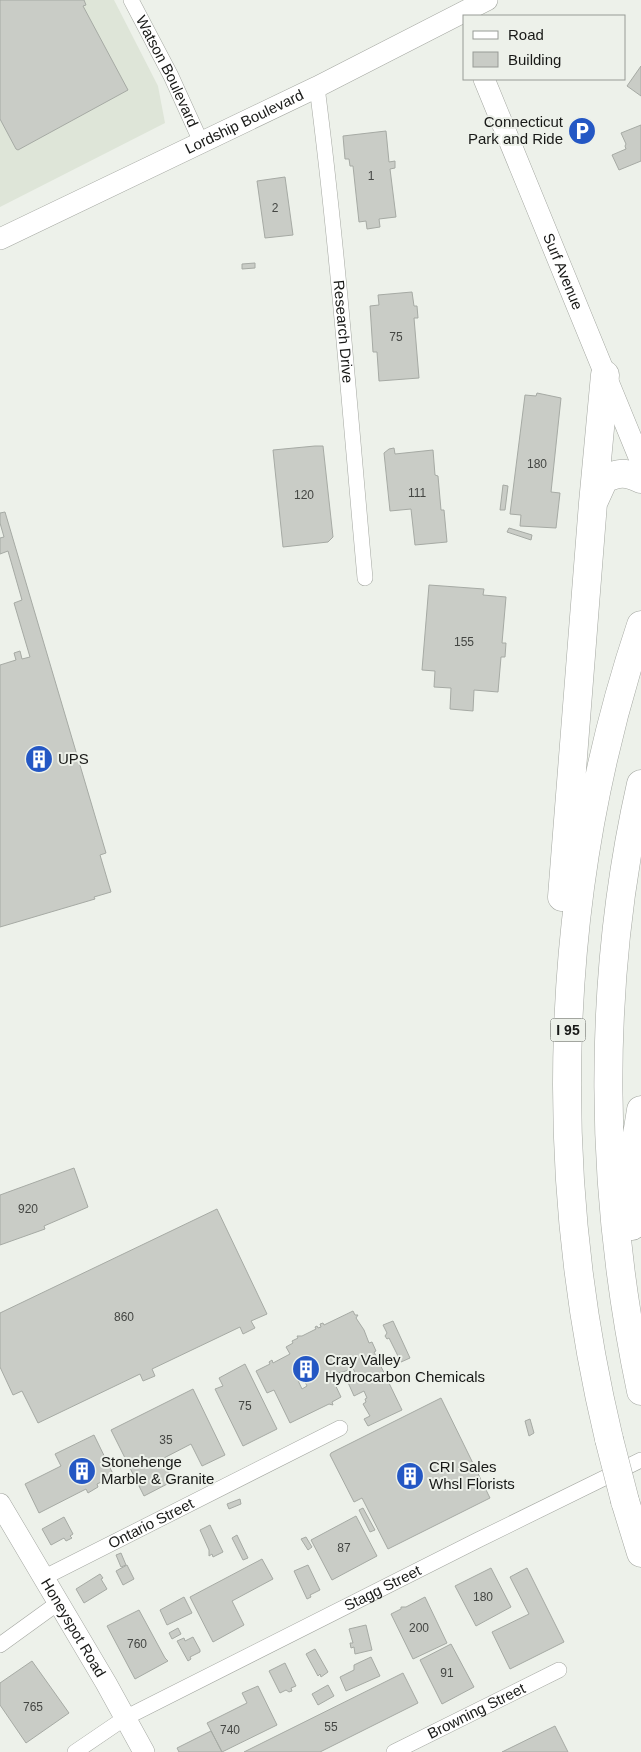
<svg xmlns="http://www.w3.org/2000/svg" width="641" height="1752" viewBox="0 0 641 1752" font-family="Arial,sans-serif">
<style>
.built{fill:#dee5d8}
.building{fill:#c9ccc6;stroke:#a6aaa4;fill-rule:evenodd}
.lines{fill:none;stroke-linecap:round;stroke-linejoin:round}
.street-casing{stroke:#a4a7a1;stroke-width:16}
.secondary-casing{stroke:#a4a7a1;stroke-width:22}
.highway-casing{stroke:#a4a7a1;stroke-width:29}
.street{stroke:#fff;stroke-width:15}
.secondary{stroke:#fff;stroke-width:21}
.highway{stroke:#fff;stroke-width:28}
.highway-bridge-casing{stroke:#a4a7a1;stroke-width:29;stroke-linecap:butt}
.highway-bridge{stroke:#fff;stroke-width:28}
.labels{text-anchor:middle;stroke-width:4;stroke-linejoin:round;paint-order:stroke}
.number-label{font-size:12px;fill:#444643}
.shield{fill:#edf1ea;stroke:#585a56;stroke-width:1}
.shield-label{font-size:14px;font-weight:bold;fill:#181917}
.street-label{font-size:15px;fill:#181917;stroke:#edf1ea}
.poi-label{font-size:15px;fill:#181917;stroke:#edf1ea;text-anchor:start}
</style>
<rect width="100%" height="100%" fill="#edf1ea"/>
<!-- built -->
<path class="built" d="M0,0H114L158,86L165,123L0,207Z"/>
<!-- building -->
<path class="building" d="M0,0H84L86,5L83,6L128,90L18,150L16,149L0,119Z
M641,66V96L627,86Z
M641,125V161L619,170L612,155L626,149L625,146L626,144L621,133Z
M386,131L389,162L395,161V168L390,169L396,217L379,219L380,227L367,229L366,221L359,222L353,166H350L349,159H345L343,136Z
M285,177L293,235L265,238L257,181Z
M255,263V268L242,269V264Z
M412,292L414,306H417L418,318H414L419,378L379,381L377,352H373L370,306L379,305L378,295Z
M537,393L561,398L551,492L560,493L556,528L520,526L521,515L510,514L525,395L536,396Z
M315,446H323L333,537L328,542L283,547L273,450Z
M394,448L395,454L433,450L435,475L438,476L441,510H444L447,542L415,545L411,509L390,511L384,453L389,449Z
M503,485L508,486L505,510H500Z
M5,512L106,853L100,855L111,892L94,897L95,899L0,927V665L16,660L14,653L20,651L22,659L30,657L14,603L22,600L8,551L0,554V538L4,537L0,523V513Z
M509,528L532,535L531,540L507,532Z
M429,585L484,589L483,595L506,597L502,643H506L505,657H501L498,692L474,690L473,711L450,709L451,688L434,687L435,671L422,670Z
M74,1168L88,1207L44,1226L45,1229L0,1245V1195Z
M217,1209L267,1314L251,1321L255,1328L243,1334L240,1327L152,1369L155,1376L143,1381L140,1374L38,1423L22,1391L13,1395L0,1367V1313Z
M353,1311L355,1315H358L356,1318L364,1330L369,1343L372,1342L376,1351L374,1352L402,1410L368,1426L364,1419L370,1416L363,1404L366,1402L365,1399L367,1398L364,1391L354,1396L346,1378L355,1373L353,1368L343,1372L336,1373L337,1375L332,1378L341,1397L332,1402L333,1405L329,1404L290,1423L274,1390L267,1393L256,1371L270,1364L269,1362L272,1360L273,1363L290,1354L286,1347L293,1343L292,1341L298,1338L297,1336H302L316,1329L315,1327L317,1326L318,1328L321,1327L320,1324L323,1323L324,1325ZM299,1370L307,1386L302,1389L294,1372Z
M393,1321L410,1358L401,1362L389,1338L387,1339L385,1336L387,1333L383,1325Z
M245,1364L277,1429L243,1446L215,1389L223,1386L219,1378Z
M193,1389L225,1455L202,1466L191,1444L162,1459L173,1481L144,1496L111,1430Z
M441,1398L490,1498L388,1549L362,1498L354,1502L330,1455L331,1453Z
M530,1419L534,1433L529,1436L525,1421Z
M94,1435L114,1476L97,1484L98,1487L88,1493L86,1489L39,1513L25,1484L61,1466L55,1454Z
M240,1499L241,1504L229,1509L227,1504Z
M363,1508L375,1530L370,1532L359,1510Z
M356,1516L377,1556L332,1580L311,1540Z
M64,1517L73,1534L70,1536L72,1538L66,1541L64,1538L51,1545L42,1529Z
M210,1525L223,1552L213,1557L212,1554L209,1556V1550L200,1530Z
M237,1535L248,1558L243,1560L232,1538Z
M306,1537L312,1547L308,1550L301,1539Z
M121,1553L126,1565L121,1567L116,1555Z
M262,1559L273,1579L232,1601L244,1625L213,1642L190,1597Z
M127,1565L134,1579L123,1585L116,1571Z
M308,1565L320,1590L310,1595L311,1597L307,1599L294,1571Z
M491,1568L511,1607L476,1626L455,1586Z
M527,1568L564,1642L510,1669L492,1632L529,1614L510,1577Z
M100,1574L103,1578L101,1579L107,1589L84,1603L76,1589Z
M184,1597L192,1613L167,1625L160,1610Z
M425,1597L447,1643L413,1659L391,1614L401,1609V1607H406Z
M139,1610L165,1658L168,1661L135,1679L107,1626Z
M366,1625L372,1650L355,1654L354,1647L351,1648L350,1643H353L349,1629Z
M178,1628L181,1634L172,1639L169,1633Z
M193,1637L200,1650V1652L190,1657L191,1659L188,1661L177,1641L184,1638L185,1641Z
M451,1644L474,1687L442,1704L420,1660Z
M315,1649L328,1672L321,1677L320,1674L318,1676L306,1654Z
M371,1657L380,1676L346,1691L340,1677L354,1670V1665Z
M32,1661L69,1713L26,1743L0,1705V1683Z
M285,1663L296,1686L291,1688L292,1691L289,1692L286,1690L280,1693L269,1671Z
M403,1673L418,1703L320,1752H244Z
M328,1685L334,1696L318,1705L312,1694Z
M258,1686L277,1725L222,1752L207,1723L247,1703L242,1693Z
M555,1726L568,1752H502Z
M211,1731L222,1752H179L177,1748Z"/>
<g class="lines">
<!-- street casing -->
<g class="street-casing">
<g id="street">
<path id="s1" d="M131,0L171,76L201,142"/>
<path id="s2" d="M317,87C338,250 350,414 365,578"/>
<path id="s3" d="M43,1578L340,1428"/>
<path d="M0,1645L58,1603"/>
<path id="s4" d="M75,1752L125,1718L478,1540L641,1460"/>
<path id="s5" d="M394,1752L559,1670"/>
</g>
</g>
<!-- secondary casing -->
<g class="secondary-casing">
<g id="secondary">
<path id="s6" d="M484,79L641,462"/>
<path id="s7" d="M0,239L317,87L487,0"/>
<path id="s8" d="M0,1504L106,1683L144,1752"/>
</g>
</g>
<!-- highway casing -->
<g class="highway-casing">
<path id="highway" d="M594,501L604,479C619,472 626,472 641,479
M641,784C596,983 599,1192 641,1391
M562,897L593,503L605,375
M632,1226C630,1187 634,1149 641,1110
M609,1439C545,1171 553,887 641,625
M625,1501L641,1553"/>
</g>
<!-- street -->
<use href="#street" class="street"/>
<!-- secondary -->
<use href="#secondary" class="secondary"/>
<!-- highway -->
<use href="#highway" class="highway"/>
<!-- highway-bridge casing -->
<g class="highway-bridge-casing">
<path id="highway-bridge" d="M609,1439L625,1501"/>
</g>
<!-- highway-bridge -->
<use href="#highway-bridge" class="highway-bridge"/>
</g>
<!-- icons -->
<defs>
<g id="parking-disc" transform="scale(1.4375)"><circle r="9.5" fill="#2457c4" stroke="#edf1ea"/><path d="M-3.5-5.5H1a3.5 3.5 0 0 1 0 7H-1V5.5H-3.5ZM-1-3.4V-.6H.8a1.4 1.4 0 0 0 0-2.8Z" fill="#fff"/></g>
<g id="building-disc" transform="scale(1.4375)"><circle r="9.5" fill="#2457c4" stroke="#edf1ea"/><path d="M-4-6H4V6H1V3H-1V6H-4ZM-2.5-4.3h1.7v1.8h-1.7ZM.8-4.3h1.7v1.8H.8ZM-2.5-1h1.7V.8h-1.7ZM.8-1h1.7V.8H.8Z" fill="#fff"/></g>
</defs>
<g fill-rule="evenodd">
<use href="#parking-disc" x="582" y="131"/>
<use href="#building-disc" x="39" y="759"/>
<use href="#building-disc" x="306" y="1369"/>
<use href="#building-disc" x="82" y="1471"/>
<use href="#building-disc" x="410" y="1476"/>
</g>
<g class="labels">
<!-- number labels -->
<g class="number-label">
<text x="371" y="180">1</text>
<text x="275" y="212">2</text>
<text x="396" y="341">75</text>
<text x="537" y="468">180</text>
<text x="417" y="497">111</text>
<text x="304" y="499">120</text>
<text x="464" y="646">155</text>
<text x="28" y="1213">920</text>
<text x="124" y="1321">860</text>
<text x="245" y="1410">75</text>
<text x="166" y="1444">35</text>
<text x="344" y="1552">87</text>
<text x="483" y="1601">180</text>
<text x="419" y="1632">200</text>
<text x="137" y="1648">760</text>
<text x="447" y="1677">91</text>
<text x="33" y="1711">765</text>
<text x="331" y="1731">55</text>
<text x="230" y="1734">740</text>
</g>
<!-- shield labels -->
<rect class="shield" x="550.5" y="1018.5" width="35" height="23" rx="4"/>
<g class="shield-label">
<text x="568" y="1035">I 95</text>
</g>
<!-- street labels -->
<g class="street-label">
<text dy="5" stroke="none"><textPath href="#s1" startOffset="80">Watson Boulevard</textPath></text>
<text dy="5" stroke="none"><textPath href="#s7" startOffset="271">Lordship Boulevard</textPath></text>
<text dy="5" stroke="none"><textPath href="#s6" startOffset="208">Surf Avenue</textPath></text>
<text dy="5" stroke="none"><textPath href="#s2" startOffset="246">Research Drive</textPath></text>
<text dy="5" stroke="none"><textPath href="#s3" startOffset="121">Ontario Street</textPath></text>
<text dy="5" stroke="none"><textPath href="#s4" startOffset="349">Stagg Street</textPath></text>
<text dy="5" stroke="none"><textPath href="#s8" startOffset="144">Honeyspot Road</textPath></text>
<text dy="5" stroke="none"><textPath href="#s5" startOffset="92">Browning Street</textPath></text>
</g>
<!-- poi labels -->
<g class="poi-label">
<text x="563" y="127" text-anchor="end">Connecticut<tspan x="563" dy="17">Park and Ride</tspan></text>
<text x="58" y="764">UPS</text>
<text x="325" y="1365">Cray Valley<tspan x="325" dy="17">Hydrocarbon Chemicals</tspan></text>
<text x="101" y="1467">Stonehenge<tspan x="101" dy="17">Marble &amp; Granite</tspan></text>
<text x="429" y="1472">CRI Sales<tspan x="429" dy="17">Whsl Florists</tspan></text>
</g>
</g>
<!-- legend -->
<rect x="463" y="15" width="162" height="65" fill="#edf1ea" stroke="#989b96"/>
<rect x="473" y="31" width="25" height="8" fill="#ffffff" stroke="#989b96"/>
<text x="508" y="40" font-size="15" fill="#181917">Road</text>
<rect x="473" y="52" width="25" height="15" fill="#c9ccc6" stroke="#989b96"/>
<text x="508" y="65" font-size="15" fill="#181917">Building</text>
</svg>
